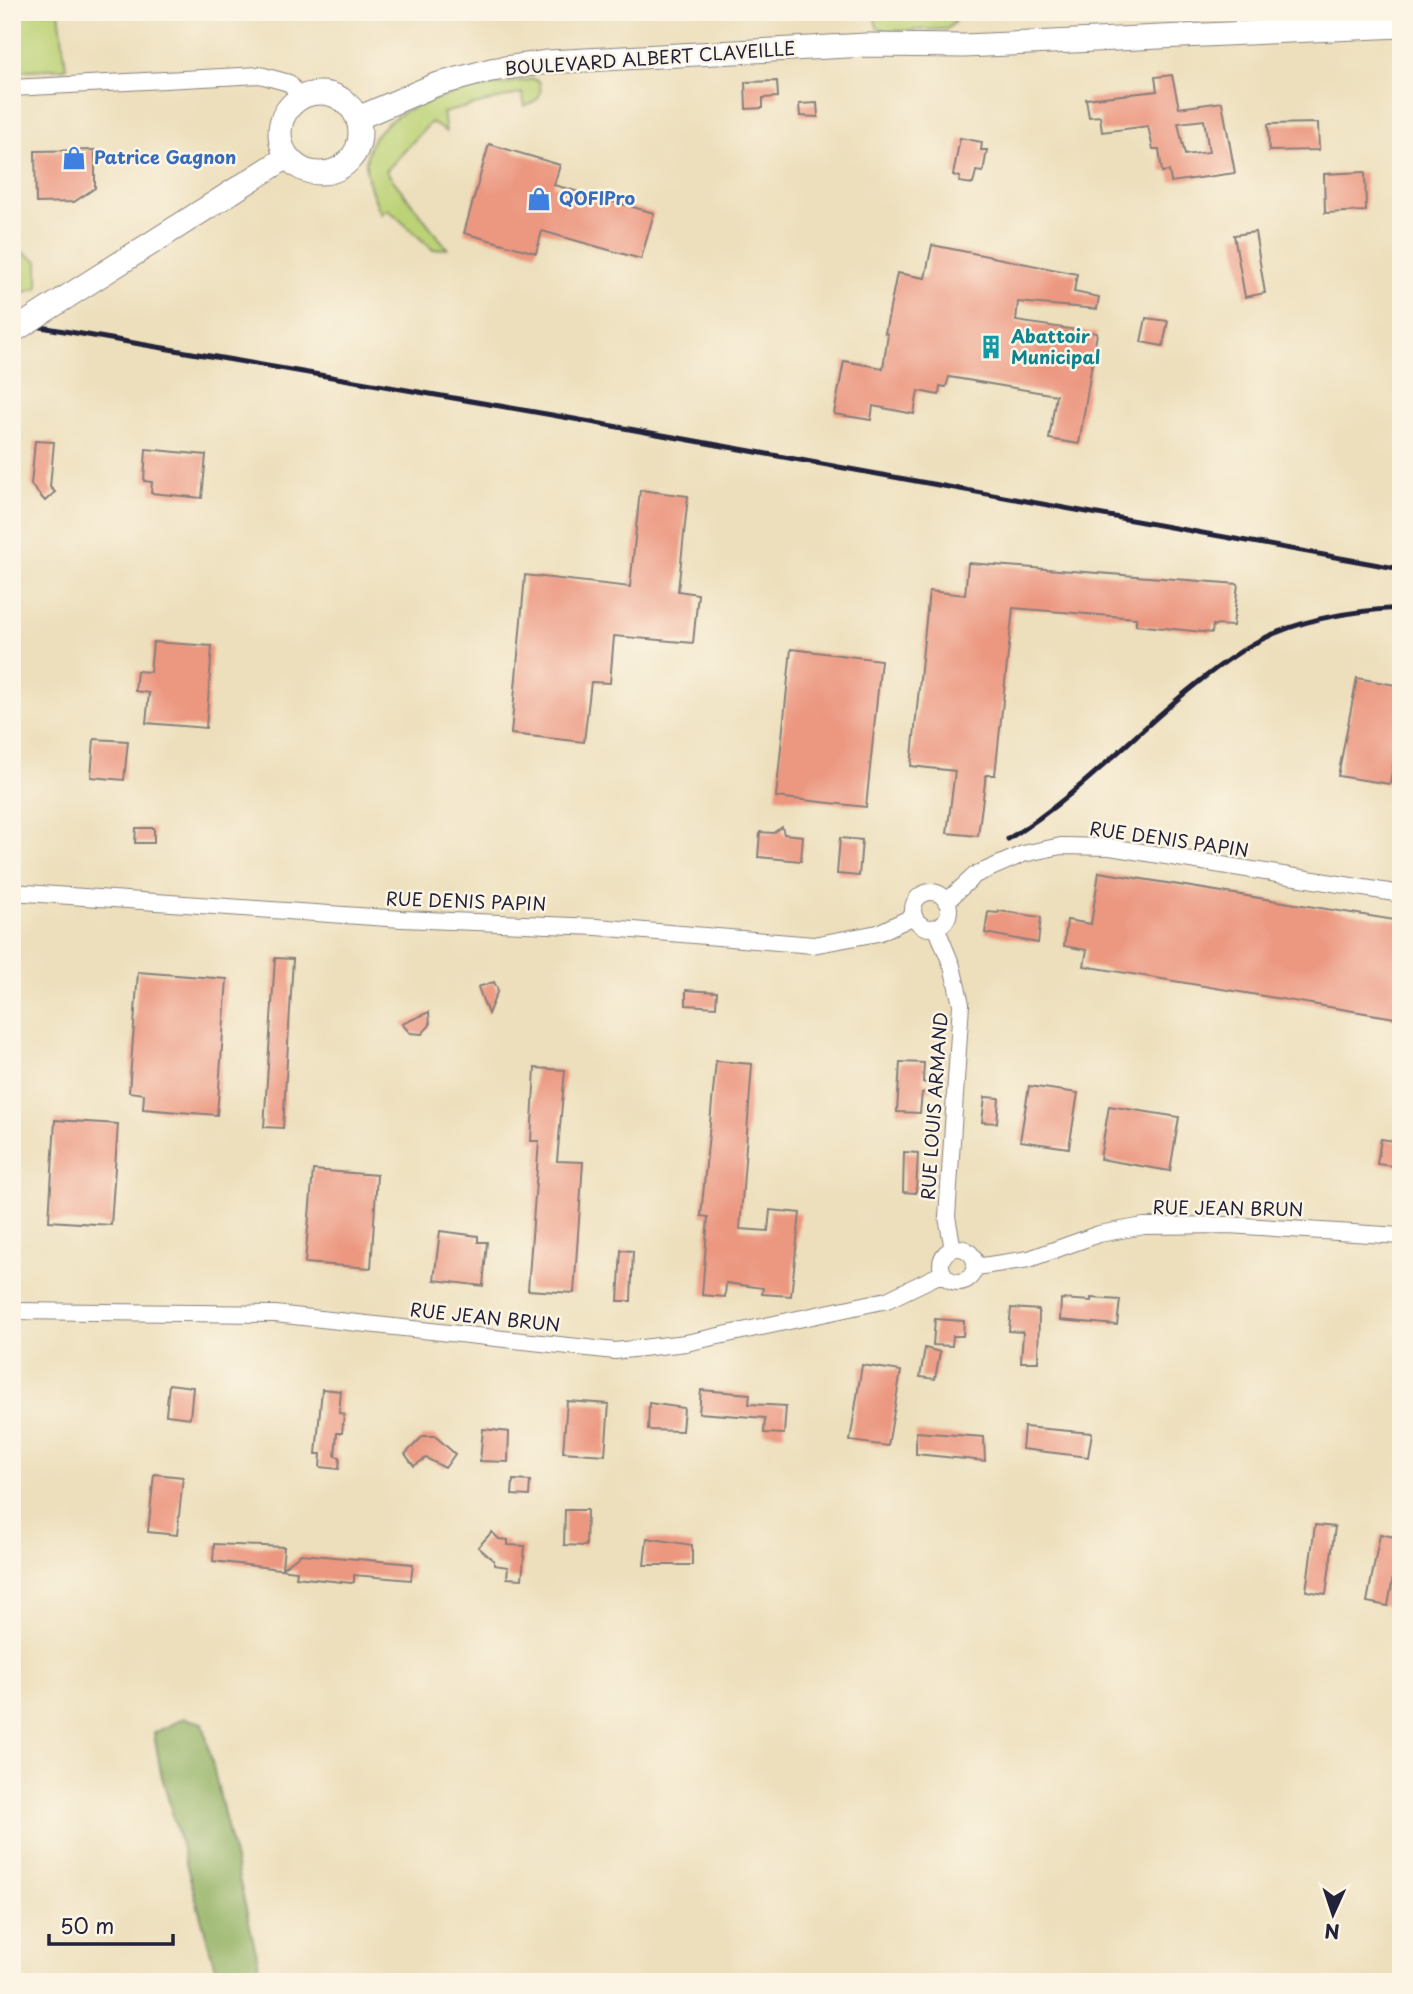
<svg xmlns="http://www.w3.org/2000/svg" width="1413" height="1994" viewBox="0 0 1413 1994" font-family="'Playpen Sans',sans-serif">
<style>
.green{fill:#bcd276;stroke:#6f7a58;stroke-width:2}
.forest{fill:#95b467;stroke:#5c6b51;stroke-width:2}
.building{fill:#ec9780;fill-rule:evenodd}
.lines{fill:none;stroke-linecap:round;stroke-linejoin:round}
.street-casing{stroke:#88807c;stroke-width:18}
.secondary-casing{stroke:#88807c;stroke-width:25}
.street{stroke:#fff;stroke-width:16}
.secondary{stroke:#fff;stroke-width:23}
.rail{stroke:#22223b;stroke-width:5}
.secondary-bridge-casing{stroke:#88807c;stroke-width:25;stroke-linecap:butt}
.secondary-bridge{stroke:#fff;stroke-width:23}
.labels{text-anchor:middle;stroke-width:5;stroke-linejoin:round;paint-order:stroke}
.street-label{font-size:18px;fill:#22223b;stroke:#fcf5e5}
.shop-label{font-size:18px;font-weight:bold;fill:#366cbe;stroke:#fcf5e5;text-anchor:start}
.culture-label{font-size:18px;font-weight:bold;fill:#0d838f;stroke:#fcf5e5;text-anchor:start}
</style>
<rect width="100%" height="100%" fill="#fcf5e5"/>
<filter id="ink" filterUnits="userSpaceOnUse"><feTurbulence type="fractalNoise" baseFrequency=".0143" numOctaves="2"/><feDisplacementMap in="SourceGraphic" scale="14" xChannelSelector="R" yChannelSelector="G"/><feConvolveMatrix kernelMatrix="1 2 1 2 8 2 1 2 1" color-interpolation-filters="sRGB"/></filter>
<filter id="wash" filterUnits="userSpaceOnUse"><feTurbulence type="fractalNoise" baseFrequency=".00686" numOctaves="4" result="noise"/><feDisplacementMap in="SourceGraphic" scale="28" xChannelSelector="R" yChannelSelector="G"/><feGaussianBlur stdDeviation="1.57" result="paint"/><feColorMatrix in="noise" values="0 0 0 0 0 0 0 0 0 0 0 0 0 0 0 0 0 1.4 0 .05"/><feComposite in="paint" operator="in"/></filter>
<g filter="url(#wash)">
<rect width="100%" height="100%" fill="#eddfbc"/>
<!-- green -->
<path class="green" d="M12,12H59L66,68L12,71Z
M874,12H954V23L947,29L888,31L877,28Z
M532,79L539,81C543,94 539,102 525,106L522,93L443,113L446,132L431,122L386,171L447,248L433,250L388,209L381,214C374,197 366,181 366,163C369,98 485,88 532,79Z
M12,246L38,261V288L12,296Z"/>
<!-- forest -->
<path class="forest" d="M184,1718L203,1723L263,1982H219L161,1773L154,1733Z"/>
<g id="blocks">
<!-- building -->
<path class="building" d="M1172,75L1179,108L1222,102L1235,173L1171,182L1169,171L1162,172L1159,149H1153L1148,126L1102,132L1100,116L1089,117L1086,99L1157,91L1155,77ZM1204,120L1209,152L1185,155L1178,123Z
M777,81L778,97L763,98V108L746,109L745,82Z
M817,103L818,117L800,116L799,104Z
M1318,123L1319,150L1269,151L1268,124Z
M960,138L982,142L981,150H987L983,172L976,171L973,184L959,182L960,177L953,175Z
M489,144L560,165L554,185L654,213L641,259L542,231L536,253L464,233Z
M95,150V188L74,202L36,203L35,151Z
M1365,172L1366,211L1325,213L1324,174Z
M1255,232L1265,293L1245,297L1234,235Z
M932,245L1077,274L1074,292L1099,297L1097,309L1018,302L1016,321L1097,333L1079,444L1049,439L1056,395L949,377L946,387L940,386L939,395L918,391L914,414L873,406L871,420L834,414L844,361L883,368L888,334L885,333L897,273L925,278Z
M1146,318L1168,321L1163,346L1141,342Z
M35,441L54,442L50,487L55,492L45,501L31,485Z
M146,449L206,455L202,498L151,493L152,482L144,481Z
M640,490L688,496L678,591L698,594L693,643L614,636L610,683L591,682L584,742L511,734L525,575L630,587Z
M968,563L1238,584L1233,626L1213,625L1212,633L1136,625V618L1013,608L995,775H986L978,836L947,833L955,771L911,766L929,591L965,595Z
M153,642L212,646L206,728L146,723L149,693L135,691L137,671L150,672Z
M791,649L881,660L866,807L776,797Z
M1357,678L1401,686V720L1390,784L1338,776Z
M94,739L128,741L124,780L91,777Z
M782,827L784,834L803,836L801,861L758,857L760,832L773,833Z
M136,828H154V843H135Z
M840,838L862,840L859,876L837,874Z
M1099,872L1401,921V1019L1084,966L1087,950L1064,946L1067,920L1091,924Z
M999,911L1041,917L1038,943L985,933L988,912L998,913Z
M275,958L293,959L283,1128L264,1127Z
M138,972L227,979L217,1115L143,1109L144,1094L129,1092Z
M494,982L498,990L488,1014L478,987Z
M686,990L717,992L716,1007L686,1005Z
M429,1012L430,1025L422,1034L410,1033L402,1024Z
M716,1061L752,1064L740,1229L768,1231L770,1210L800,1213L791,1296L762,1294L763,1288L726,1283L725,1297L702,1295L708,1217L701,1216Z
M900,1062L924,1063L923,1082L938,1088L922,1093L920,1113L897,1112Z
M535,1068L565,1070L557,1161L583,1162L574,1293L528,1290L539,1141H531Z
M1029,1086L1078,1093L1069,1148L1020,1141Z
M985,1097L999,1098L997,1123L982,1122Z
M1109,1106L1179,1117L1170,1171L1100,1159Z
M55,1120L118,1124L111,1225L49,1221Z
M1381,1139L1401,1142V1167L1377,1164Z
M904,1152L918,1153L916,1193L903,1192Z
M313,1170L377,1175L371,1268L305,1263Z
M440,1231L478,1236V1242H487L483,1286L434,1280Z
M621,1250L633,1251L631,1301H618Z
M1091,1298L1120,1300L1117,1325L1060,1320L1061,1299L1091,1301Z
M1011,1308L1039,1310L1038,1362H1021L1023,1332L1009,1331Z
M935,1319L964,1321L963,1336H953L952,1346L933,1345Z
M925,1348L940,1352L935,1379L920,1377Z
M862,1365L901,1371L888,1446L850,1441Z
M169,1384L193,1387L190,1418L166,1415Z
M322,1389L341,1391L339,1413L344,1414L342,1433H337L335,1456L340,1457L339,1469L320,1467L321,1454H316Z
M701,1390L750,1394L749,1404L786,1406L784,1434L764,1433L765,1418L699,1413Z
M567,1401L609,1404L605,1455L563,1452Z
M649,1403L684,1408L682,1431L648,1430Z
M1024,1427L1092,1433L1088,1457L1022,1449Z
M483,1429L509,1432L508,1462L480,1461Z
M916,1432L984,1437L985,1461L916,1454Z
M423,1436H435L455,1454L445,1468L426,1458L414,1466L405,1454Z
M154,1474L183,1477L177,1535L148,1532Z
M513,1480L530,1481L529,1496L512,1495Z
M565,1510H587L586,1546L564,1545Z
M1315,1525L1335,1527L1326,1594L1306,1591Z
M492,1532L499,1539L508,1540V1545L525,1546L522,1579L507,1578L508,1567L494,1565V1561L478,1547Z
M1380,1534L1400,1538L1388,1606L1367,1602Z
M647,1538L692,1545V1565H644Z
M214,1544L284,1547L282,1568L301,1554L413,1564L411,1580L354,1575V1582L351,1583L296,1577L297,1571L213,1561Z"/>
</g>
</g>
<g filter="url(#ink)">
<use href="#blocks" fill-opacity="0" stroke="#88807c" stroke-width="2"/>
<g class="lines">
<!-- street casing -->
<g class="street-casing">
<path id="street" d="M12,88L260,75L289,83L301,98
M12,892L402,919L597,927L813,945L878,933L914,916
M913 910a18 18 0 1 1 36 0a18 18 0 1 1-36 0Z
M946,902L975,875L1023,854L1061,846L1110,847L1401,894
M936,927L952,966L961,1004L947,1217L953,1249
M941 1265a17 17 0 1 1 34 0a17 17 0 1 1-34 0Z
M976,1267L1029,1259L1099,1234L1144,1226L1228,1225L1401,1236
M12,1311L275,1314L615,1351L686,1343L887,1300L943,1273"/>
</g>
<!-- secondary casing -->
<g class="secondary-casing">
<path id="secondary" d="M280 133a40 40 0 1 1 80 0a40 40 0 1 1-80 0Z
M358,118L435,85L491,70L548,62L866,45L964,46L1401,26
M65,298L287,157"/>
</g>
<!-- street -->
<use href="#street" class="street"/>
<!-- secondary -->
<use href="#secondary" class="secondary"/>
<!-- rail -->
<path class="rail" d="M12,322L552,415L1401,569
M1008,839C1096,785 1160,702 1246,648C1292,620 1348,611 1401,608"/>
<!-- secondary-bridge casing -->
<g class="secondary-bridge-casing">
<path id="secondary-bridge" d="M12,332L65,298"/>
</g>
<!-- secondary-bridge -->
<use href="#secondary-bridge" class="secondary-bridge"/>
</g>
</g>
<!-- icons -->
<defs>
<g id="shop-bare" transform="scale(1.89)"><path d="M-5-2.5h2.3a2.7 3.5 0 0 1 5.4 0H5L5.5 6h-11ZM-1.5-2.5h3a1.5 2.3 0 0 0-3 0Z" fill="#3f7fe0" stroke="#fcf5e5" stroke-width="2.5" paint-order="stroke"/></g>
<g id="building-bare" transform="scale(1.89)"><path d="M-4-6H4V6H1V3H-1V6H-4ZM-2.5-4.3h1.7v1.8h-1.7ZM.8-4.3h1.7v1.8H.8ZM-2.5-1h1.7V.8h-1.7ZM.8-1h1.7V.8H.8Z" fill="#0f9aa8" stroke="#fcf5e5" stroke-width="2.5" paint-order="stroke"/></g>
</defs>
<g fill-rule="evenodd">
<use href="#shop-bare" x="74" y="158"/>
<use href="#shop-bare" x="539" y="199"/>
<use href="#building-bare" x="991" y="347"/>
</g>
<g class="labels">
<!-- street labels -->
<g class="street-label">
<text transform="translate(650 59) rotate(-4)" y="6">BOULEVARD ALBERT CLAVEILLE</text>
<text transform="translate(1169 840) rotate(8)" y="6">RUE DENIS PAPIN</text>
<text transform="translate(466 902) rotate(2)" y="6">RUE DENIS PAPIN</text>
<text transform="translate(935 1106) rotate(-86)" y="6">RUE LOUIS ARMAND</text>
<text transform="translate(1228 1209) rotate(1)" y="6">RUE JEAN BRUN</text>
<text transform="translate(485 1318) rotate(6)" y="6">RUE JEAN BRUN</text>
</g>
<!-- shop labels -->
<g class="shop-label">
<text x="94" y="164">Patrice Gagnon</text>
<text x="559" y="205">QOFIPro</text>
</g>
<!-- culture labels -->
<g class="culture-label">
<text x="1011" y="343">Abattoir<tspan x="1011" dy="21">Municipal</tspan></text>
</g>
</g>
<!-- margin -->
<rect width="1413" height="1994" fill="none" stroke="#fcf5e5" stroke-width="42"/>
<!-- north arrow -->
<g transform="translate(1333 1914) rotate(183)" stroke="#fcf5e5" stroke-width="5" paint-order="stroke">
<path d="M0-5L12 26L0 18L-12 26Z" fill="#22223b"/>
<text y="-10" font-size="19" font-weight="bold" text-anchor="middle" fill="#22223b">N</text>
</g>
<!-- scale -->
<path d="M49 1934v10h124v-10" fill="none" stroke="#22223b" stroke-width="3.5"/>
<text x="60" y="1934" font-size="21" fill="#22223b" stroke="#fcf5e5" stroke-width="5" paint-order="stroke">50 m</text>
</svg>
